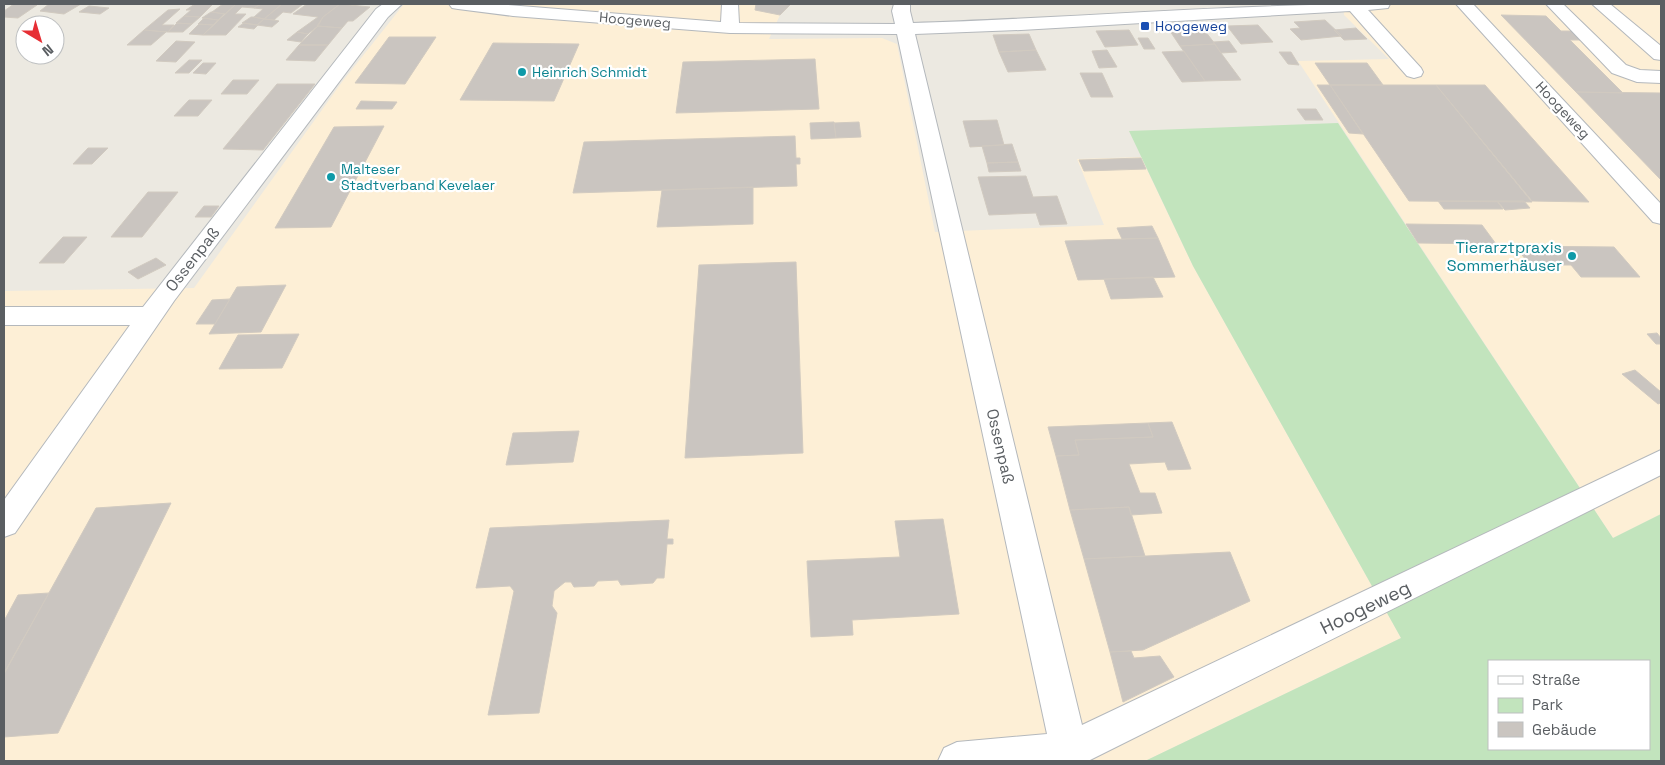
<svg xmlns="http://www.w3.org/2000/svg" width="1665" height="765" viewBox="0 0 1665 765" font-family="'Space Grotesk',sans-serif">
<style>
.commercial{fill:#fdefd6}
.green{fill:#c2e4bd;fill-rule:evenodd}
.building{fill:#cac5c0;stroke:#d1cac0}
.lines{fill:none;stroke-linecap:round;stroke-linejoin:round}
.minor-casing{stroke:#b4b8bc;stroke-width:2}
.minor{fill:#fff;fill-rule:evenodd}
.transit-dot{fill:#1a4fb4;stroke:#fff;stroke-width:2}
.culture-dot{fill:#0f9aa8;stroke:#fff;stroke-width:2}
.labels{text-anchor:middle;stroke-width:4.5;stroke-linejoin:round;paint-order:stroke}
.far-street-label{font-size:14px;fill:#5a5e62;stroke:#fff}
.far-transit-label{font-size:14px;fill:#164399;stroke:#fff;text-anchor:start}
.far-culture-label{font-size:14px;fill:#0d838f;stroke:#fff;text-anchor:start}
.culture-label{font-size:16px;fill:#0d838f;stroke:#fff;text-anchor:end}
.street-label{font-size:16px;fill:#5a5e62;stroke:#fff}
.near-street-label{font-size:19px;fill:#5a5e62;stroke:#fff}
</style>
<rect width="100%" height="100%" fill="#ece9e1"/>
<!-- commercial -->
<path class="commercial" d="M404,4H791L780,15L769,39L882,38L897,44L935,232L1104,225L1077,159L1141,157L1193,266L1401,638L1145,761H4V291L194,288L342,82Z
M1343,4H1661V514L1613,538L1298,61L1389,59L1344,15Z"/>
<!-- green -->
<path class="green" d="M1338,123L1613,538L1661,514V761H1145L1401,638L1193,266L1129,131ZM1489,661H1649V749H1489Z"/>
<!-- building -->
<path class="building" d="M14,4H28L37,5L18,18L4,17V11Z
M49,4H81L64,14L40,11Z
M195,4H213L200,17L184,16L191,10H186Z
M217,4H236L225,14L212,12L223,4Z
M236,4H261L254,8L242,7L235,14H246L226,35H203Z
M261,4H282L264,19L254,17L263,9L254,8Z
M282,4H303L291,13L283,12L274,20L264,19Z
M307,4H340L323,17L318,26L308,34L297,32L318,17L293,14Z
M340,4L370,7L353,21H348L342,28L317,26L323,17Z
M756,4H791L780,15L755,10Z
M89,6L109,8L100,14L79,12Z
M180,9L162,25H174L168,32L144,30L168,10Z
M211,12H212L224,14L218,20L202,18Z
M1501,15L1546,16L1561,31H1575L1584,40H1570L1623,93L1576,92Z
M184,16L200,17L192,24L176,23Z
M251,17H254L264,19L257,25L242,23Z
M204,18L218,20L213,25L198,24Z
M264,19L274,20L279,21L272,27L257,25Z
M1325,20L1342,36L1301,40L1290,29L1300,28L1294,22Z
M177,23L192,24L183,32H168Z
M244,23L257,25H258L254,29L238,27Z
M199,24L213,25L203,35L189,34Z
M1258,25L1273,42L1241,44L1227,26Z
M318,26L342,28L328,45H299Z
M1202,27L1215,44L1180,46L1168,28Z
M1356,28L1367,39L1344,40L1334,30Z
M144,30L166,32L151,45H127Z
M1129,30L1138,45L1105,47L1096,31Z
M297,32L308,34L301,42L287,40Z
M1029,34L1036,50L999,52L993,35Z
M389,37H436L405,84L355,83Z
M1138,38H1148L1155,49H1144Z
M176,41L195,42L176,62L156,61Z
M1229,41L1237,52L1221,53L1213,42Z
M493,43L579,44L554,101L460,100Z
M1215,44L1221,53L1241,80L1205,81L1180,46Z
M299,45H328L315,61L286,60Z
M1036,50L1046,70L1008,72L999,52Z
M1107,50L1117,67L1099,68L1092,51Z
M1184,51L1205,81L1182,82L1162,52Z
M1279,52H1291L1299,65L1288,64Z
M815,59L819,109L676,113L683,62Z
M189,60H202L189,73H175Z
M203,63H216L206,74L193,73Z
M1315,63H1367L1383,85H1330Z
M1080,73H1102L1113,97H1091Z
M233,80H259L247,94H221Z
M277,84H315L263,150L223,149Z
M1317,85H1330L1363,134L1349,133Z
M1330,85H1436L1532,202L1409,201Z
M1436,85H1485L1589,202L1532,201Z
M1576,92L1661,93V180Z
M189,100H212L198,116H174Z
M361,101L397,102L392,109H356Z
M1297,109H1316L1323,120H1305Z
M997,120L1004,145L970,147L963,121Z
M859,122L861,137L836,138L834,123Z
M810,123L834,122L836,138L811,139Z
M384,126L331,227L275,228L334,127Z
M795,136L796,158H800V164H796L797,186L573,193L584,142Z
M1012,144L1018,162L987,163L982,146Z
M88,148H108L92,164H73Z
M1141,158L1146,169L1084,171L1079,160Z
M1018,162L1021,171L989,172L987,163Z
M1026,176L1033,197L1057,196L1067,224L1040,225L1036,213L989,215L978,177Z
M753,187V224L657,227L662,190Z
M148,192H178L142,237H111Z
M1438,201H1497L1503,209H1444Z
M1497,201H1524L1530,208L1505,210Z
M204,206H219L211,217H195Z
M1406,224L1482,225L1496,244L1418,243Z
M1152,226L1158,238L1122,239L1117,228Z
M63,237H87L64,263H39Z
M1158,238L1175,277L1078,280L1065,241Z
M1515,246L1614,247L1640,277H1581L1571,265H1530Z
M156,258L166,265L138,279L128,272Z
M796,262L803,453L685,458L699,265Z
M1153,277L1163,297L1111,299L1104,279Z
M286,285L261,332L209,334L237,287Z
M230,299L215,324H196L212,300Z
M1657,333L1661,338V344H1656L1647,334Z
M299,334L282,368L219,369L238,335Z
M1635,370L1661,392V403L1658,404L1622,374Z
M1172,422L1191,469L1168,470L1165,462L1129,464L1140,493H1155L1162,513L1131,515L1129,507L1070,510L1056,456L1079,455L1075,440L1153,437L1148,423Z
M1148,423L1153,437L1075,440L1079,455L1056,456L1048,427Z
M579,431L573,462L506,465L513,433Z
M171,503L58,733L4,737V674L96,508Z
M1129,507L1145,556L1084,559L1070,510Z
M943,519L959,614L852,620L853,635L811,637L807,561L900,557L895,521Z
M669,520L667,539H673V544H667L664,578H657L653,583L621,585L618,580L598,581L594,586L574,587L571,582H565L554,591L552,606L557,613L539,713L488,715L514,591L510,586L476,588L490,528Z
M1230,552L1250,601L1143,650L1110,652L1084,559Z
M49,593L4,673V621L18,595Z
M1131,651L1134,658L1160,656L1174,677L1123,702L1110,652Z"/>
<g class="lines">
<!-- minor casing -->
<g class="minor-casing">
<path id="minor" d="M383,4H402L388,17L174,301L15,533L4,537V500L130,325H4V307H143L376,9Z
M449,4H497L721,22L722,4H738L739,23L895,24L892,11L894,4H910V11L913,23C1072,18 1231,4 1390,4L1388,8L1368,10L1421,68L1423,72L1421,76L1414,78L1407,76L1350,11L1021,30L915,34L1082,725L1661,450V475L1088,761H938L944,748L957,742L1047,734L897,34L730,33L513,16L458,9L452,8Z
M1456,4H1473L1661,204V224L1653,222Z
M1546,4H1563L1626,65L1640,70L1661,71V83L1637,82L1612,73Z
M1592,4H1610L1661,46V60L1654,59Z"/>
</g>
<!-- minor -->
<use href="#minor" class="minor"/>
</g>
<!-- markers -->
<rect class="transit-dot" x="1140" y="21" width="10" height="10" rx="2.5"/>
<g class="culture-dot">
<circle cx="522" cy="72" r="5"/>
<circle cx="331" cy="177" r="5"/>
<circle cx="1572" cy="256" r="5"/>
</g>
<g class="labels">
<!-- far-street labels -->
<g class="far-street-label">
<text transform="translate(635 20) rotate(5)" y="5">Hoogeweg</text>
<text transform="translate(1563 110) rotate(47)" y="5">Hoogeweg</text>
</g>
<!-- far-transit labels -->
<g class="far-transit-label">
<text x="1155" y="31">Hoogeweg</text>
</g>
<!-- far-culture labels -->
<g class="far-culture-label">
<text x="532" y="77">Heinrich Schmidt</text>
<text x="341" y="174">Malteser<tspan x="341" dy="16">Stadtverband Kevelaer</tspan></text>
</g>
<!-- culture labels -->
<g class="culture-label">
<text x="1562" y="253">Tierarztpraxis<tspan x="1562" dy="18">Sommerhäuser</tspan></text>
</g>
<!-- street labels -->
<g class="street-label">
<text transform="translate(192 259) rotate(-52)" y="6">Ossenpaß</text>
<text transform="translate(1001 446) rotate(77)" y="6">Ossenpaß</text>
</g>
<!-- near-street labels -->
<g class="near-street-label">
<text transform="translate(1365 607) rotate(-26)" y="7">Hoogeweg</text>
</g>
</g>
<!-- border -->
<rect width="1665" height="765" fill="none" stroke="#5a5e62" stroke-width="10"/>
<!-- legend -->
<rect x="1488" y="660" width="162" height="90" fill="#ffffff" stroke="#bdbfc0"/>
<rect x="1498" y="676" width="25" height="8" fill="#ffffff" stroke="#bdbfc0"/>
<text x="1532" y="685" font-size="15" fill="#5a5e62">Straße</text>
<rect x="1498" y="698" width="25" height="15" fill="#c2e4bd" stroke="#bdbfc0"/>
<text x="1532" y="710" font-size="15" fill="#5a5e62">Park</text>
<rect x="1498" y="722" width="25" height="15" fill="#cac5c0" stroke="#bdbfc0"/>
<text x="1532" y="735" font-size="15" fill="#5a5e62">Gebäude</text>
<!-- north arrow -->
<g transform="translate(40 40) rotate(142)"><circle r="24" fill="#ffffff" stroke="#bdbfc0"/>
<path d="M0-4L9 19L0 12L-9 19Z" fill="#e62e34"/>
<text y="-8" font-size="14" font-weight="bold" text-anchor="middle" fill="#5a5e62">N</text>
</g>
</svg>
